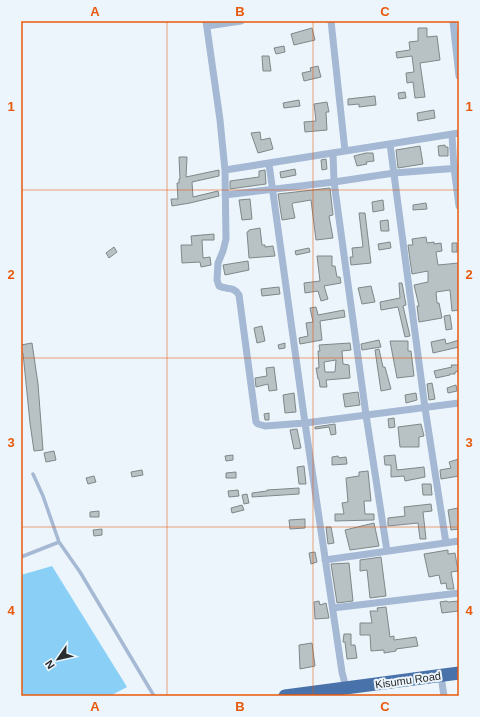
<svg xmlns="http://www.w3.org/2000/svg" width="480" height="717" viewBox="0 0 480 717" font-family="Arial,sans-serif">
<style>
.green{fill:#8ad0f6}
.building{fill:#b8c2c4;stroke:#7e8889;fill-rule:evenodd}
.lines{fill:none;stroke-linecap:round;stroke-linejoin:round}
.lane{stroke:#a5b8d4;stroke-width:3.5}
.street{stroke:#a5b8d4;stroke-width:7}
.highway{stroke:#4971aa;stroke-width:13}
.grid{fill:none;stroke:#e8590c;stroke-width:1;stroke-opacity:0.55}
.labels{text-anchor:middle;stroke-width:4;stroke-linejoin:round;paint-order:stroke}
.street-label{font-size:11px;fill:#282c2e;stroke:#ecf5fb}
.neatline{fill:none;stroke:#e8590c;stroke-width:1.5}
.grid-label{font-size:13px;text-anchor:middle;font-weight:bold;fill:#e8590c}
</style>
<rect width="100%" height="100%" fill="#ecf5fb"/>
<!-- green -->
<path class="green" d="M52,566L127,687L110,696H21V575Z"/>
<!-- building -->
<path class="building" d="M312,28L315,40L294,45L291,34Z
M418,28H427V37L437,36L440,60L420,63L425,97L415,98L413,82L407,83L406,73L414,72L412,56L397,58L396,52L410,50L409,42L418,41Z
M284,46L285,52L276,54L274,48Z
M262,56H269L271,71H263Z
M318,66L321,77L304,81L302,73L311,71L310,68Z
M405,92L406,98L399,99L398,93Z
M375,96L376,105L359,107V104L348,105V99Z
M299,100L300,106L284,108L283,103Z
M327,102L329,112H326L327,130L305,132L304,122L316,121L314,104Z
M434,110L435,118L418,121L417,113Z
M260,132L261,140L270,138L273,149L258,153L251,133Z
M445,145V147H448V156H439L438,146Z
M420,146L423,164L398,168L396,150Z
M366,153H373L374,161L366,162L367,164L357,166L354,156Z
M179,157H187L186,177L219,170V176L192,182L193,197L218,191L219,196L190,203L172,206L171,199H178L177,183H179V179H180Z
M326,159L327,169L322,170L321,160Z
M295,169L296,175L281,178L280,172Z
M265,170L266,184L230,189V181L259,177V171Z
M330,188L333,215L329,216L333,238L316,240L311,200L293,203L292,204L295,218L282,220L278,194Z
M250,199L252,219L242,220L239,200Z
M383,200L384,210L373,212L372,202Z
M426,203L427,209L413,210V205Z
M359,213H365L371,263L351,265L350,257H353L352,248L363,247Z
M388,220L389,231H381L380,221Z
M260,228L262,245H265V247L273,246L275,256L249,258L247,232L249,231V230Z
M214,234V240H202L203,258L210,257L211,265L201,267L200,262L182,263L181,245H192L191,236Z
M426,237L427,243L434,242V244L441,243L442,251L436,252L438,265L459,263V310L452,311L450,290L436,292L437,303H439L442,318L419,322L417,306H419L414,285L428,282V271L412,274L408,245H413L412,239Z
M390,242L391,248L379,250L378,244Z
M452,243H457V252H452Z
M114,247L117,252L109,258L106,253Z
M309,248L310,252L296,255L295,251Z
M317,256H332V266H335L337,277H340L341,283L324,286L328,299L321,301L318,291L305,293L304,283L320,281Z
M248,261L249,270L225,275L223,265Z
M399,283H402L406,305L403,306L410,336L405,337L398,307L381,310L380,302L400,298Z
M371,286L375,302L362,304L358,288Z
M279,287L280,294L262,296L261,289Z
M316,307L318,315L344,310L345,317L320,321L322,340L300,344L299,338L308,336L306,323L313,322L310,308Z
M450,315L452,329L446,330L444,316Z
M262,326L265,341L257,343L254,328Z
M445,339L446,344L459,340V347L433,353L431,342Z
M379,340L381,347L362,350L361,344Z
M390,341H408V351H411L414,376L397,378Z
M32,343L38,384L43,450L34,451L30,423L23,353H21V345Z
M285,343V348L279,349L278,345Z
M350,343L351,350L342,351L343,364L349,365L350,378L326,380L327,387H320L319,379H318L316,368H319L318,351H320L319,345ZM336,360L335,372H325L324,362Z
M379,349L383,367H385L391,389L381,391L375,350Z
M451,365H459V371L455,372V374H450V375L436,378L434,371L452,367Z
M274,367L277,390L269,391L268,384L256,387L255,378L267,376L266,368Z
M432,383L435,399L429,400L427,384Z
M456,385L457,391L448,393L447,388Z
M358,392L360,405L345,407L343,394Z
M294,393L296,412L285,413L283,395Z
M416,393L417,400L406,403L405,395Z
M269,413V420H265L264,414Z
M394,418L395,427L389,428L388,419Z
M335,424L336,434L331,435L329,427L315,429V427Z
M421,424L424,436L419,437V447H400L398,427Z
M297,429L301,448L294,449L290,430Z
M54,451L56,460L46,462L44,453Z
M233,455V460L226,461L225,456Z
M395,455L397,470L424,467L425,477L405,481L404,476L391,477V465H385L384,456Z
M338,456L339,458L346,457L347,464L332,465V457Z
M459,459V476L441,479L440,470L451,468L449,462Z
M304,466L306,484H299L297,467Z
M142,470L143,475L132,477L131,472Z
M368,471L371,501H364L365,514H374V520L335,521V514H344L342,503L348,502L346,478L359,476V472Z
M236,472V478H226V473Z
M94,476L96,482L88,484L86,478Z
M422,484H431L432,495H423Z
M299,488V494L252,497V493L267,491V490Z
M238,490L239,496L229,497L228,491Z
M247,494L249,503L244,504L242,495Z
M431,504L432,511L423,512L426,539H420L418,523L388,526V518L405,516L404,507Z
M242,505L244,510L232,513L231,508Z
M458,508L459,529L451,530L448,510Z
M99,511V517H90V512Z
M305,519V528L290,529L289,520Z
M374,523L379,546L350,550L345,530Z
M326,527H331L334,543L328,544Z
M102,529V535L94,536L93,530Z
M448,550V554L455,553L458,571L451,572L454,589H447L446,583L441,584L439,575L429,577L424,554Z
M315,552L317,562L311,564L309,553Z
M381,557L386,596L370,598L367,570L360,571V560Z
M349,563L353,601L337,603L331,564Z
M319,601L320,605L326,603L329,618L315,619L314,602Z
M447,601L448,602L459,601V611L442,613L440,602Z
M386,607L390,637L394,636V640L416,637L418,646L396,649V651L384,653V650L371,651L370,635H360V623H372L370,611H378L377,608Z
M344,634H351V645H355L357,658L347,659L345,642H343Z
M312,643L315,666L300,669L299,645Z"/>
<g class="lines">
<!-- lane -->
<path class="lane" d="M33,474L43,496L59,542
M21,557L59,542L80,572L154,696"/>
<!-- street -->
<path class="street" d="M206,21L220,120L225,170L226,239L223,251L218,263L217,280L219,286C227,290 234,286 239,295L256,422L258,424L265,426L305,423L459,403
M331,21L345,151
M453,21L459,76
M207,26L241,21
M452,135L454,168L459,206
M390,144L425,408L446,543
M333,153L334,182L366,415L387,551
M269,164L305,423L342,672L346,688
M225,170L459,133
M225,195L334,182L394,173L459,168
M325,560L459,541
M333,608L459,593
M441,676L444,696"/>
<!-- highway -->
<path class="highway" d="M285,696L459,673"/>
</g>
<!-- grid -->
<path class="grid" d="M167,21V696M313,21V696M21,190H459M21,358H459M21,527H459"/>
<g class="labels">
<!-- street labels -->
<g class="street-label">
<text transform="translate(408 680) rotate(-8)" y="4">Kisumu Road</text>
</g>
</g>
<!-- border -->
<rect width="480" height="717" fill="none" stroke="#ecf5fb" stroke-width="44"/>
<!-- north arrow -->
<g transform="translate(58 659) rotate(236)" stroke="#ecf5fb" stroke-width="3" paint-order="stroke">
<path d="M0-3L7 15L0 10L-7 15Z" fill="#282c2e"/>
<text y="-6" font-size="11" font-weight="bold" text-anchor="middle" fill="#282c2e">N</text>
</g>
<rect x="22" y="22" width="436" height="673" class="neatline"/>
<g class="grid-label">
<text x="95" y="16">A</text>
<text x="240" y="16">B</text>
<text x="385" y="16">C</text>
<text x="11" y="111">1</text>
<text x="469" y="111">1</text>
<text x="11" y="279">2</text>
<text x="469" y="279">2</text>
<text x="11" y="447">3</text>
<text x="469" y="447">3</text>
<text x="11" y="615">4</text>
<text x="469" y="615">4</text>
<text x="95" y="711">A</text>
<text x="240" y="711">B</text>
<text x="385" y="711">C</text>
</g>
</svg>
